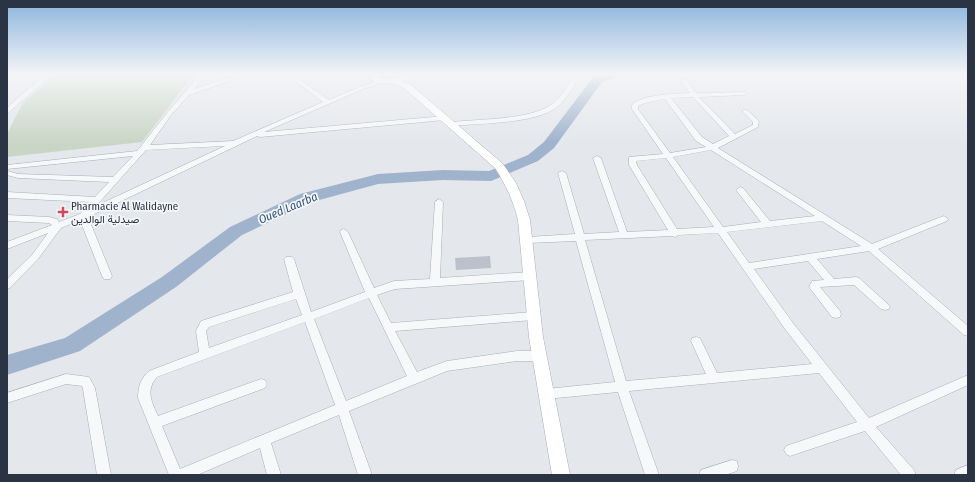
<svg xmlns="http://www.w3.org/2000/svg" width="975" height="482" viewBox="0 0 975 482" font-family="'Fira Sans Condensed',Vazirmatn,sans-serif">
<style>
.green{fill:#c9d6c5}
.lines{fill:none;stroke-linecap:round;stroke-linejoin:round}
.river{fill:#9fb4cc;fill-rule:evenodd}
.building{fill:#bbc0ca}
.street-casing{stroke:#a9aeb7;stroke-width:1}
.secondary-casing{stroke:#a9aeb7;stroke-width:1}
.street{fill:#f7f8fa;fill-rule:evenodd}
.secondary{fill:#fff;fill-rule:evenodd}
.poi-dot{fill:#d1495b;stroke:#f4f6f9;stroke-width:1.5}
.labels{text-anchor:middle;stroke-width:3.5;stroke-linejoin:round;paint-order:stroke}
.poi-label{font-size:11px;fill:#2b3445;stroke:#f4f6f9;text-anchor:start}
.water-label{font-size:12px;font-style:italic;fill:#34527a;stroke:#f4f6f9}
</style>
<rect width="100%" height="100%" fill="#e4e7ec"/>
<!-- green -->
<path class="green" d="M56,74H194L142,142L7,157V134L22,104Z"/>
<g class="lines">
<!-- river -->
<path class="river" d="M601,74H620L618,77L602,82L554,148L538,161L491,181L443,180L378,184L312,202L242,235L176,287L80,351L7,375V355L65,338L162,277L230,227L300,194L378,174L443,170L489,171L528,155L544,142L594,76Z"/>
</g>
<!-- building -->
<path class="building" d="M490,256L491,268L456,270L455,258Z"/>
<g class="lines">
<!-- street casing -->
<g class="street-casing">
<path id="street" d="M46,74H53L7,114V108L20,96Z
M200,74H207L194,89L239,74H249L189,95L171,115L150,145L233,141L323,102L285,74H292L329,100L359,87L382,80L385,82L363,89L264,132L445,116L448,118L445,120L260,137L257,136L88,217L112,276L110,279H104L102,276L80,220L61,228L38,259L10,288L7,289V279L32,255L48,233L7,249V242L52,225L49,223L7,221V215L49,217L57,219L59,222L80,214L91,202L7,198V192L95,197L109,182L18,178L7,175V171L18,174L113,177L133,156L7,169V165L137,151L167,113ZM225,146L96,206L146,150Z
M575,74H581C574,85 568,98 557,107C536,124 480,123 452,126L449,124L452,122C479,119 531,120 552,104C562,97 568,84 575,74Z
M684,79L686,80L696,93L746,92V94L744,95L699,97L735,134L753,125V122L743,112V110H747L759,121L758,127L718,148L872,244L941,217L944,216L948,219L947,221L878,249L968,326V336L964,335L869,251L817,259L834,279L856,277L859,278L890,306L889,309L885,310L881,309L854,285L820,287L840,311L841,314L840,317L836,318L832,317L809,287L812,281L824,280L808,261L754,269L793,323L869,418L968,375V385L876,427L914,470L916,475H901L865,431L790,456L786,454L784,450L786,446L857,422L819,373L629,391L659,475H645L618,392L546,399L542,398L540,394L542,390L546,389L615,382L576,241L528,243L524,240L528,237L575,234L558,173L562,171L566,173L584,234L619,232L593,158L597,156L601,158L627,232L668,230L629,165V157L663,154L632,109V105C643,94 674,94 690,93L681,81ZM692,97H693L729,136L713,144L702,137L671,98ZM665,99L696,141L706,147L670,153L638,109V106L645,103ZM711,150L815,216L770,221L743,188L740,187L736,190L761,222L723,227L673,157ZM666,158L714,227L677,229L637,165L636,161ZM822,221L861,246L749,263L727,232ZM718,233L785,329L812,364L717,373L700,338L696,337L692,338L691,341L706,374L626,381L585,240L672,236L675,237L679,235Z
M439,199L443,202L440,278L530,272L533,273L535,276L533,279L530,280L395,289L377,295L391,323L533,312L537,313L538,316L537,319L533,320L395,331L417,372L447,361L517,351H539L543,353L544,356L543,359L539,361H517L447,371L349,411L372,475H358L339,415L271,443L281,475H267L260,448L197,475H169L138,398C138,387 141,378 149,371L199,352L196,331L201,321L293,292L284,259L286,257H292L294,259L311,312L365,292L340,232L341,230L344,229L348,232L374,288L394,281L430,279L435,202ZM369,298L407,376L346,401L314,319ZM296,299L302,315L209,348L206,331L209,327ZM305,322L335,405L180,469L162,426L265,388L267,384L265,380L261,379L158,416C152,403 145,390 157,377Z
M66,374L89,377L95,388L111,475H97L83,389L82,386L66,384L7,403V393Z
M732,460L737,461L738,466L737,471L725,475H699L701,470Z
M968,465V475H954L956,470Z"/>
</g>
<!-- secondary casing -->
<g class="secondary-casing">
<path id="secondary" d="M369,74H377L380,78C394,81 399,74 412,74L403,82L410,84L503,164L516,183L524,201L530,220L543,337L570,475H552L529,337L518,220C513,200 506,185 495,168L404,88L394,84L374,82Z"/>
</g>
<!-- street -->
<use href="#street" class="street"/>
<!-- secondary -->
<use href="#secondary" class="secondary"/>
</g>
<!-- sky -->
<linearGradient id="sky" x2="0" y2="1"><stop stop-color="#8bb4dd"/><stop offset="0.52" stop-color="#f3f4f6"/><stop offset="1" stop-color="#f3f4f6" stop-opacity="0"/></linearGradient>
<rect width="975" height="142" fill="url(#sky)"/>
<!-- markers -->
<path class="poi-dot" d="M61 206h4v4h4v4h-4v4h-4v-4h-4v-4h4z"/>
<g class="labels">
<!-- poi labels -->
<g class="poi-label">
<text x="71" y="210">Pharmacie Al Walidayne<tspan x="71" dy="13">صيدلية الوالدين</tspan></text>
</g>
<!-- water labels -->
<g class="water-label">
<text transform="translate(288 208) rotate(-23)" y="4">Oued Laarba</text>
</g>
</g>
<!-- border -->
<rect width="975" height="482" fill="none" stroke="#2b3445" stroke-width="16"/>
</svg>
